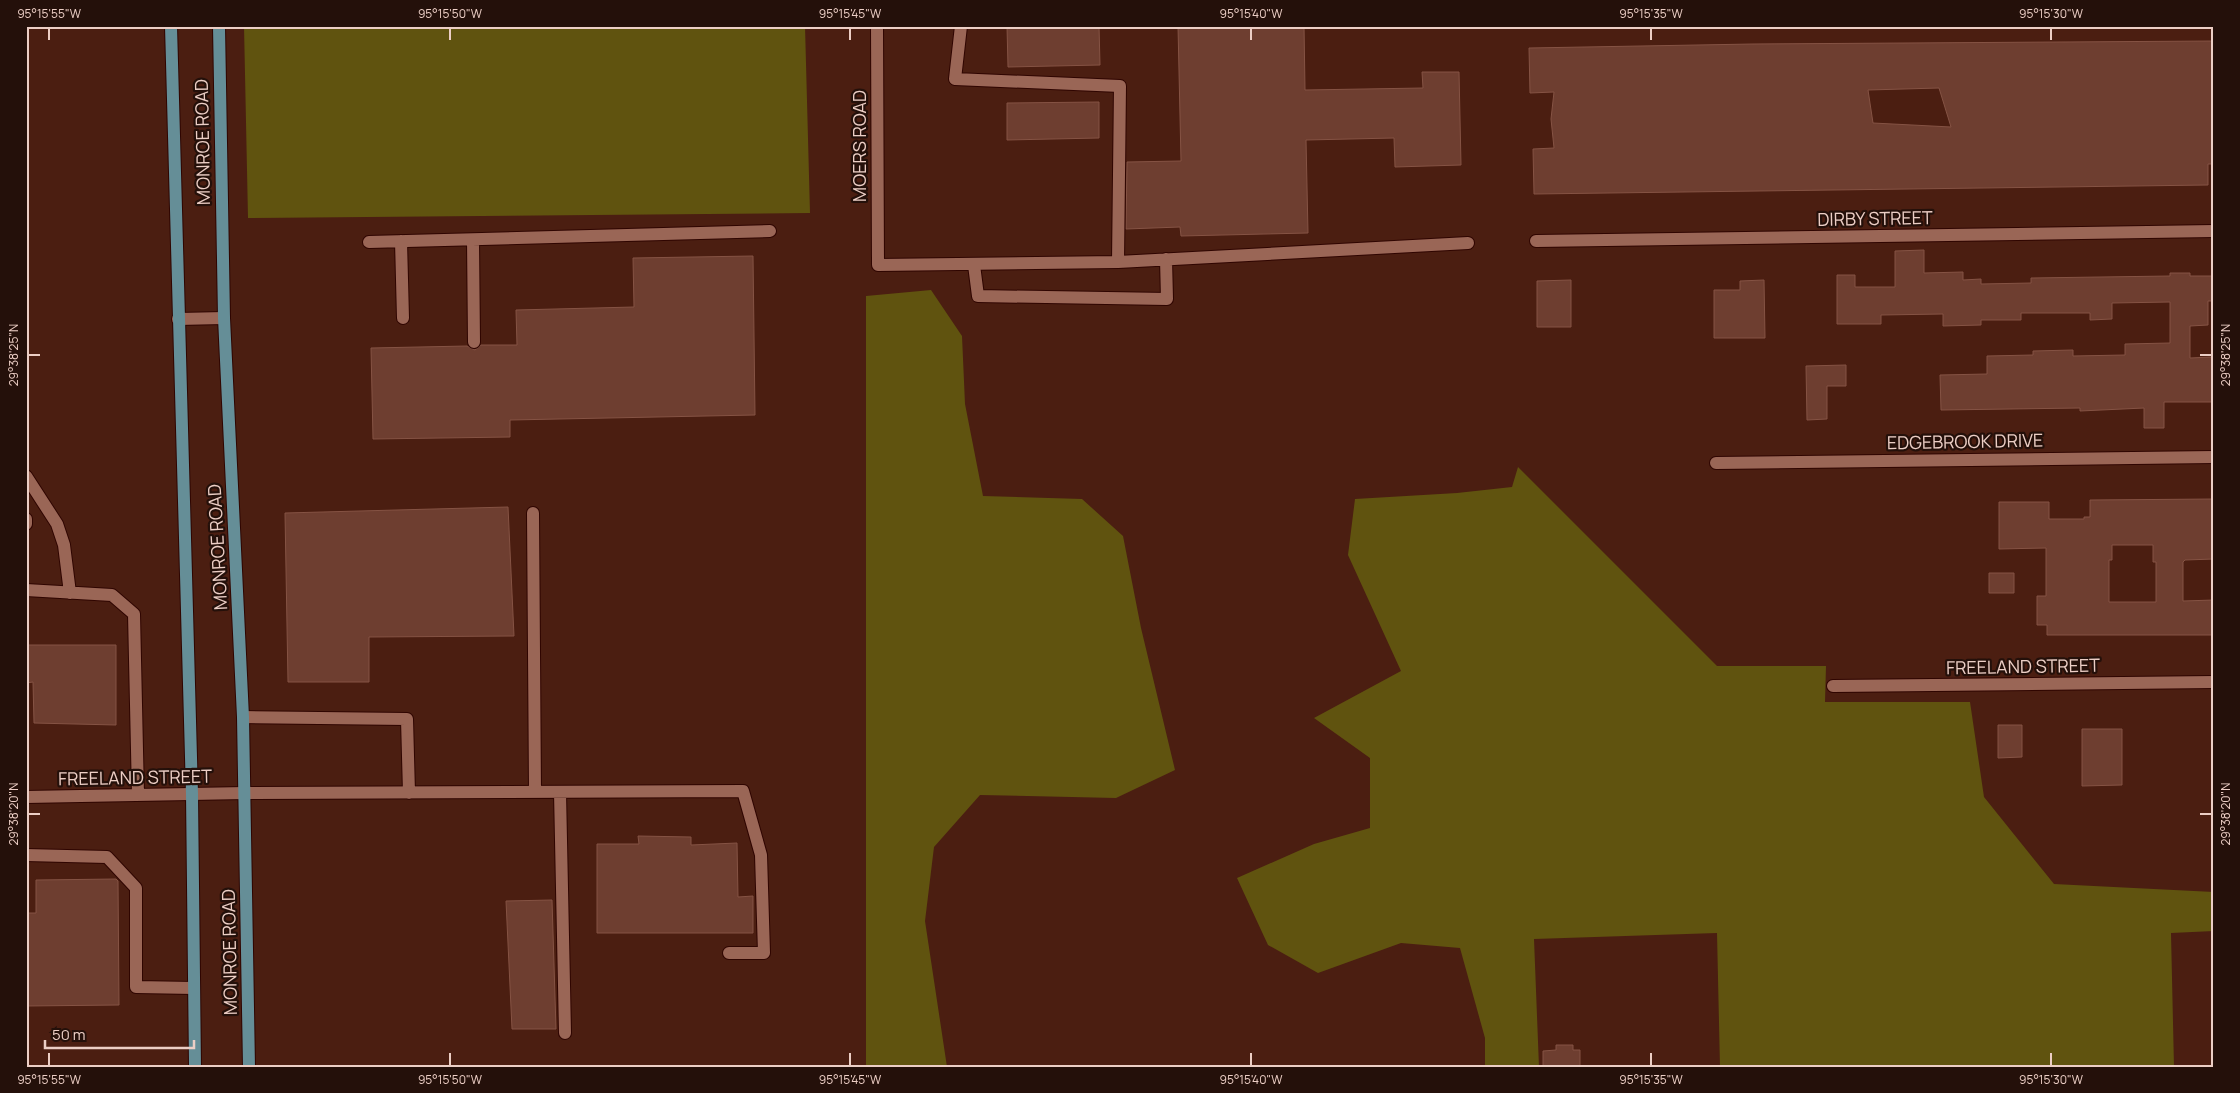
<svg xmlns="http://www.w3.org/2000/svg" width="2240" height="1093" viewBox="0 0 2240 1093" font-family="Manrope,sans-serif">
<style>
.green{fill:#60530f}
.building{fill:#6e3e30;stroke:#855344;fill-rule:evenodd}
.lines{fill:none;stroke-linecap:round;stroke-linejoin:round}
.minor-casing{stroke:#2f0500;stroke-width:14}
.major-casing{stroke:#2f0500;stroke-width:14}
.minor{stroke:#9a6656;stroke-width:12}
.major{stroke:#658e97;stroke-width:12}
.ticks{fill:none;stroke:#eccec5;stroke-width:2}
.labels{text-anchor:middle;stroke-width:4.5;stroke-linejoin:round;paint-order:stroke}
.street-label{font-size:18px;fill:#eccec5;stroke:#24100a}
.neatline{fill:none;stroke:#eccec5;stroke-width:2}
.ticks-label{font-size:12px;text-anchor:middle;fill:#eccec5}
</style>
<rect width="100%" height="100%" fill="#4b1e11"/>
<!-- green -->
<path class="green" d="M244,26H805L810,213L248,218Z
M931,290L962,336L965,404L983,496L1082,499L1123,536L1141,628L1175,770L1116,798L980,795L934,847L925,921L947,1067H866V296Z
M1518,467L1717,666H1826L1825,702H1970L1984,797L2054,884L2214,892V931L2171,933L2174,1067H1720L1717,933L1534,939L1539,1067H1485V1038L1460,948L1401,943L1318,973L1268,945L1237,878L1314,844L1370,828V758L1314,718L1401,671L1348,555L1355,499L1457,493L1512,487Z"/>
<!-- building -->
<path class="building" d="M1007,26H1099L1100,65L1008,67Z
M1178,26H1304L1305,90L1423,88L1422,72H1459L1461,165L1395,167L1394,138L1306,140L1308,233L1181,236L1180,227L1126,229L1127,162L1181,161Z
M2214,41V164H2208V185L1534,194L1533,149L1554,148L1551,119L1554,92L1530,93L1529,48L1753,44ZM1939,88L1951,127L1873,123L1868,90Z
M1099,102V138L1007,140V103Z
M1924,250V273L1963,272V280L1981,279V284L2031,283V278L2170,276V273H2190V276H2214V301H2208V325L2190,326V358L2212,357L2214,402H2164V428H2144V408L2080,411V408L1941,410L1940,375L1987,374V356L2033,355V351L2073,350V356L2125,355V344L2170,343V302L2112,303V319L2090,320V313H2021V320H1981V325L1943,326V314L1881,315V324H1837V275H1855V287H1895V251Z
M753,256L755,415L510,420V437L373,439L371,348L467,346L475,350L481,345H517L516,310L634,307L633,258Z
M1571,280V327H1537V281Z
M1764,280L1765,338H1714V290H1740V281Z
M1846,365V386H1827V419L1807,420L1806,366Z
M2214,499V559L2185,560L2183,562V601L2214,600V635H2047V625H2037V596H2046V548L1999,549V502H2049V519H2084V517H2090V500ZM2112,545H2153V562H2156V602H2109V560H2112Z
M508,507L514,636L369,637V682H288L285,513Z
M1989,573H2014V593H1989Z
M26,645H116V725L34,723L33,682L26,683Z
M1998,725H2022V757L1998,758Z
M2082,729H2122V785L2082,786Z
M638,836L691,837V845L737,843L738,897L753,896V933H597V844H639Z
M116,879L118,881L119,1005L26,1006V913H36V880Z
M552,900L556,1029H512L506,901Z
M1556,1045H1573V1050H1580V1067H1543V1051L1556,1050Z"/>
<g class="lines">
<!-- minor casing -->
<g class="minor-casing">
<path id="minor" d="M877,26L878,265L1118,262L1468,243
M961,26L955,79L1120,86L1118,262
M473,240L474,342
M401,241L403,318
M1536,241L2214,231
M369,242L770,231
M974,265L978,296L1167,299L1166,259
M178,319L224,318
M1716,463L2214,457
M26,476L57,524L64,545L70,593
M533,513L535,792
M26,519V524
M26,590L112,595L134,614L138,795
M1833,686L2214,682
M243,717L407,719L409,793
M560,792L565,1033
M26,797L245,793L743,791L761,855L764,953H729
M26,855L107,857L136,888V987L194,988"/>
</g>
<!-- major casing -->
<g class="major-casing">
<path id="major" d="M171,26L192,794L195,1067
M219,26L224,318L243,717L249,1067"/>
</g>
<!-- minor -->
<use href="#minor" class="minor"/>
<!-- major -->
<use href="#major" class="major"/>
</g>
<!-- ticks -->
<path class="ticks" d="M49,28V40M450,28V40M850,28V40M1251,28V40M1651,28V40M2051,28V40M28,355H40M2200,355H2212M28,814H40M2200,814H2212M49,1053V1066M450,1053V1066M850,1053V1066M1251,1053V1066M1651,1053V1066M2051,1053V1066"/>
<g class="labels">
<!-- street labels -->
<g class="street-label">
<text transform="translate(203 142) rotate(-91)" y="6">MONROE ROAD</text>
<text transform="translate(860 146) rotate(-90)" y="6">MOERS ROAD</text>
<text transform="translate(1875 219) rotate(-1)" y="6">DIRBY STREET</text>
<text transform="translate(1965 442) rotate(-1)" y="6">EDGEBROOK DRIVE</text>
<text transform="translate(218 547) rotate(-93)" y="6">MONROE ROAD</text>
<text transform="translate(2023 667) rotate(-1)" y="6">FREELAND STREET</text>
<text transform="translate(135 778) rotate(-1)" y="6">FREELAND STREET</text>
<text transform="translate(230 952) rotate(-91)" y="6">MONROE ROAD</text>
</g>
</g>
<!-- border -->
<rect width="2240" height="1093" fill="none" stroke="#24100a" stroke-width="55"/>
<!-- scale -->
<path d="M45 1040v8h149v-8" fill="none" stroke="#eccec5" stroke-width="2.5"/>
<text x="52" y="1040" font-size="15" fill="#eccec5" stroke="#24100a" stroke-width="4" paint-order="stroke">50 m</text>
<rect x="28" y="28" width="2184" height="1038" class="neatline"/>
<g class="ticks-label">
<text x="49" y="18">95°15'55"W</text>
<text x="450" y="18">95°15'50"W</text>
<text x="850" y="18">95°15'45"W</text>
<text x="1251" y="18">95°15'40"W</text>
<text x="1651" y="18">95°15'35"W</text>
<text x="2051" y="18">95°15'30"W</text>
<text transform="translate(14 355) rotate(-90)" y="4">29°38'25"N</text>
<text transform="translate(2226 355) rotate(-90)" y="4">29°38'25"N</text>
<text transform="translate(14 814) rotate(-90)" y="4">29°38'20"N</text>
<text transform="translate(2226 814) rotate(-90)" y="4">29°38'20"N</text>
<text x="49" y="1084">95°15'55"W</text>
<text x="450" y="1084">95°15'50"W</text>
<text x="850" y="1084">95°15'45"W</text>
<text x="1251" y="1084">95°15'40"W</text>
<text x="1651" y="1084">95°15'35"W</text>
<text x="2051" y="1084">95°15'30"W</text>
</g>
</svg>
